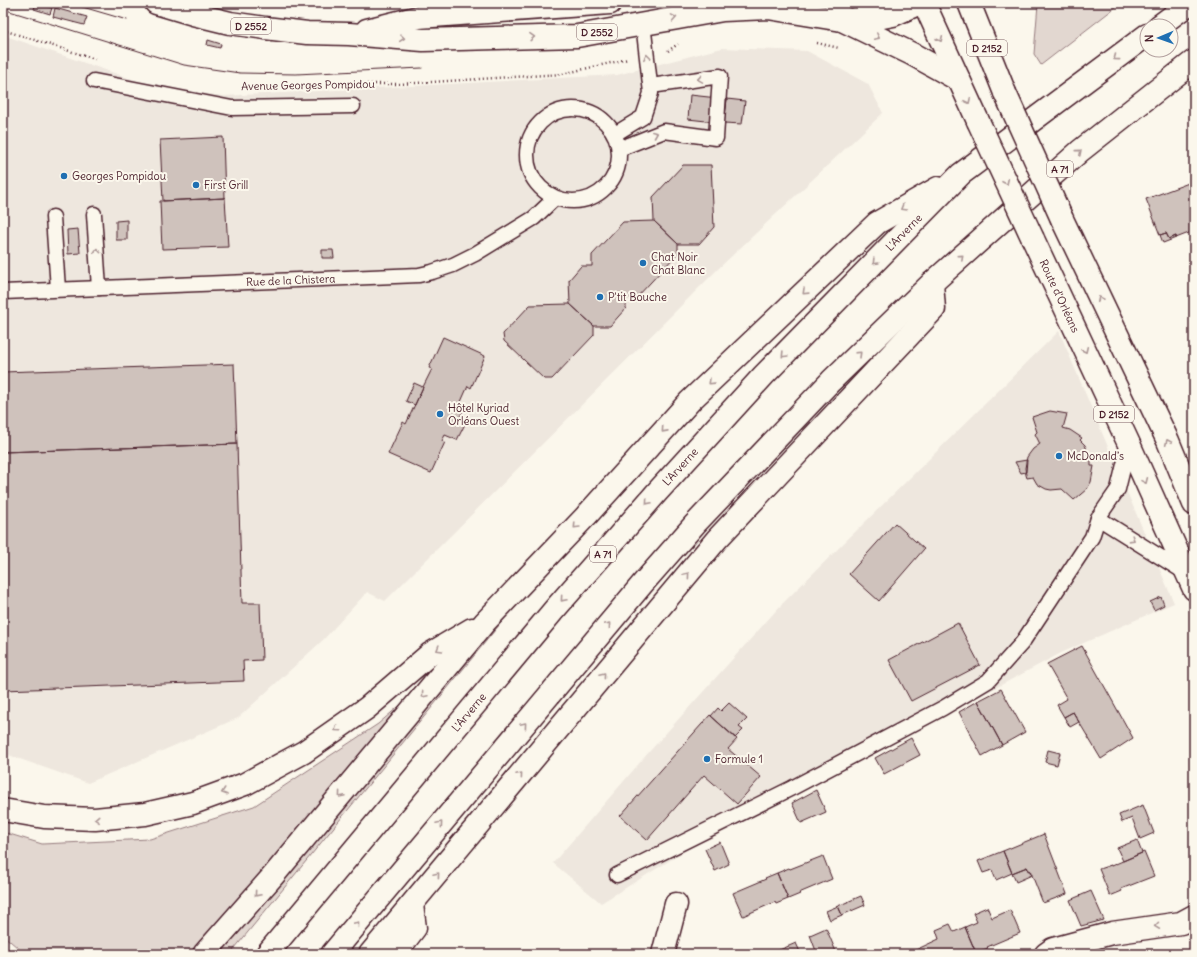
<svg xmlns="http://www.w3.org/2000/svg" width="1197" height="957" viewBox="0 0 1197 957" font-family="Delius,sans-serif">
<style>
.built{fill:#eee7de}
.green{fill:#e2d7d0;stroke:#967b7e}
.building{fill:#cfc2bc;stroke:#4a1f2b}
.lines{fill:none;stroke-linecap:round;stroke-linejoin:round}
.service-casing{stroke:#4a1f2b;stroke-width:17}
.minor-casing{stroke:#4a1f2b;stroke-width:25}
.primary-casing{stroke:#4a1f2b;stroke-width:25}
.motorway-casing{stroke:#4a1f2b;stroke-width:25}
.path{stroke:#4a1f2b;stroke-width:2.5;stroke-dasharray:1 3;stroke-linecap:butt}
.service{stroke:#fbf7ec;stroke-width:14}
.minor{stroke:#fbf7ec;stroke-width:22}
.primary{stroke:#fbf7ec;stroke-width:22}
.motorway{stroke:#fbf7ec;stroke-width:22}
.tram{stroke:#4a1f2b;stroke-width:1}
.primary-bridge-casing{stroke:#4a1f2b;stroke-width:25;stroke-linecap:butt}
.primary-bridge{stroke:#fbf7ec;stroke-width:22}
.oneway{stroke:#ab9695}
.poi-dot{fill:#1f6fb2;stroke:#fbf7ec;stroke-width:1.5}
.labels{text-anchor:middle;stroke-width:4;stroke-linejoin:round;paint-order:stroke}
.shield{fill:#fbf7ec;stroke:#7f6065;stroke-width:1}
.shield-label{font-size:10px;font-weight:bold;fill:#4a1f2b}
.street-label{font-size:11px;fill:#4a1f2b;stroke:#fbf7ec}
.poi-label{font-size:11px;fill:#4a1f2b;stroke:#fbf7ec;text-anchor:start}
</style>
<rect width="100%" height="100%" fill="#fbf7ec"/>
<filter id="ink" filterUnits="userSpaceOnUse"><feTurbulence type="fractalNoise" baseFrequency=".025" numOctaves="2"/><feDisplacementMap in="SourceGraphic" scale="8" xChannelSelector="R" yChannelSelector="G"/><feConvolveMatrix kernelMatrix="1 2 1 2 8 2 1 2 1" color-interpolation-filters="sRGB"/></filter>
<g filter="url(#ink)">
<!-- built -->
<path class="built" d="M3,35L158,88L224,96L617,75L722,48L807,51L868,84L883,113L719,268L385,601L367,592L323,640L238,718L88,783L3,753Z
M1059,331L1174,603L1061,653L924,726L716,832L601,903L553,863L649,752L782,604Z"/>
<!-- green -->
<path class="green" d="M1040,3H1121L1041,65L1034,54L1038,4Z
M509,613L230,954H25L3,935V832L42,844L150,839L254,806L378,724Z"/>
<!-- building -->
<path class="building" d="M36,3L52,8L50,14L34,9Z
M55,8L87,17L84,25L53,17Z
M208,40L221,44L220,48L207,45Z
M690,95L727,99L724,123L688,119Z
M727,99L745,101L742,124L724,123Z
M223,137L225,198L163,201L160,140Z
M683,165H711L714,227L699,244H678L654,221L653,197Z
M1194,181V231L1176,238V236L1169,239L1166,233L1160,235L1146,199Z
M225,198L228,247L162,249L160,201Z
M127,220V240H116V221Z
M654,221L678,244V253L637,297L626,298V308L610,326H594L570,304L569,280L581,266H592V255L623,222Z
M78,229L80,253L68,254L67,230Z
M1166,233L1169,239L1176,236V238L1163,243L1160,235Z
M322,250H333L334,258H322Z
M570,304L594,326V335L552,379H544L504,341L503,334L530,305Z
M443,337L485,356L471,388L468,386L460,404L465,407L459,419L466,422L457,440L445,435L442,441L445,442L431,473L388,454L403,422L406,424L423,387L432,369L429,368Z
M234,364L237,444L3,452V372Z
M414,383L423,387L415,405L406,401Z
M1050,411L1067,414L1063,428L1070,430L1082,438L1080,440L1085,445L1091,459V466H1094L1091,482L1087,489L1074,500L1062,489L1051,490L1046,489L1037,484L1033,477L1027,478L1026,475L1025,468L1027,457L1033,449L1040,444L1035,434L1037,432L1032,417Z
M237,444L242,603H260L262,660L243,661L244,681L4,690L3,452Z
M1027,460L1026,472L1021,473L1015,462Z
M895,523L924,549L879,601L849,574Z
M1161,597L1164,605L1154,610L1150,602Z
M958,623L980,665L911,701L889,660Z
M1082,646L1133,738L1101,759L1073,712L1064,717L1057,705L1067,699L1047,664Z
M1001,689L1025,732L1002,745L978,701Z
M978,701L1002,745L982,756L959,712Z
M729,703L747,719L739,727L743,730L735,738L711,716L718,708L721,711Z
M1073,712L1079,722L1070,727L1064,717Z
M710,715L737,739L728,749L761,777L737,804L704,775L647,840L620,816Z
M911,738L920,755L884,774L875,758Z
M1048,750L1060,753L1057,765L1045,762Z
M816,790L826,812L801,823L792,803Z
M1143,805L1154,833L1140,839L1132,818L1122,822L1119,815Z
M1044,834L1067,894L1043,903L1030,870L1028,871L1027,867L1012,873L1003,851Z
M1137,840L1142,853L1123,861L1117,848Z
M720,842L729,864L715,871L705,849Z
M1003,851L1012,873L996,880L992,870L983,873L978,861Z
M1144,852L1154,876L1121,889L1122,891L1110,896L1099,869L1111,865V866Z
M823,856L832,879L799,893L800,894L788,899L777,873L789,868L790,869Z
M1027,867L1032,875L1016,882L1012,873Z
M777,873L788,899L776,904L775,902L743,916L733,893L766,879L765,878Z
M1091,891L1104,920L1081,926L1070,900Z
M861,896L865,905L842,915L838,906Z
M838,906L842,915L830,920L826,911Z
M987,907L992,918L1010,910L1020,933L987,947L988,948L976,953L965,927L977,922L973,913Z
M950,924L954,932L965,927L976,953L907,954L939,939L936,930Z
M826,928L837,954H815L814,952L816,951L810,935Z
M796,943L801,954H770Z"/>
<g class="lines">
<!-- service casing -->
<g class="service-casing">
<g id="service">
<path d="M94,81L232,108L353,106"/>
<circle cx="573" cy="155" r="46"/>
<path d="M615,134L643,117L651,93L643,23"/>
<path d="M619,149L664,131L716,138L720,76L651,86"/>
<path d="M94,214L99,288"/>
<path d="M53,217L58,289"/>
<path id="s1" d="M3,292L419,275L432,272L453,265L475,254L534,218L555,198"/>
<path d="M1098,518L1186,573"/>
<path d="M617,875L792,788L943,708L988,681L1022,643L1092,537L1098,518L1118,489L1129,444"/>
</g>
</g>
<!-- minor casing -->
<g class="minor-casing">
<path id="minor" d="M663,954L676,904
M1046,954L1053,949L1112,933L1181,923L1194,916"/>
</g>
<!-- primary casing -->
<g class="primary-casing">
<g id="primary">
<path d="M156,3L193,14L230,23L265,28L307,33L349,34L423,40L577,36L723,10L768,8L842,20L883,17L893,15L920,3"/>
<path d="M836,3L842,20L912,54L959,80"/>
<path d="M924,3L978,121"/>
<path d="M969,3L1005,93"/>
<path d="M367,30L419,17L610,3"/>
<path d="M1062,219L1168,441L1194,504"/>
<path id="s2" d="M1033,239L1129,444L1194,589"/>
</g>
</g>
<!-- motorway casing -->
<g class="motorway-casing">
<g id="motorway">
<path d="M1159,26L1190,3"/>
<path d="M3,810L44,817L95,819L145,814L193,803L245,784L304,752L367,708L430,654L472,629"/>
<path d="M204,954L273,876L485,622L586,516L690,401L877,223L938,188"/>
<path id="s3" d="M267,954L554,610L658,491L764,375L961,174L1147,35"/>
<path d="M332,954L644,582L695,524L831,381L932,283L1080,151L1194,61"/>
<path d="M370,954L717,539L934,309L932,283"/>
<path d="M395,954L415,928L412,905"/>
</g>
</g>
<!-- path -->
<path class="path" d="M3,30L95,59
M817,43L839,48
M668,51L678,44
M355,84H398L562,74L628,59"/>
<!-- service -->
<use href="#service" class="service"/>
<!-- minor -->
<use href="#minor" class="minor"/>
<!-- primary -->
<use href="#primary" class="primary"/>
<!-- motorway -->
<use href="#motorway" class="motorway"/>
<!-- tram -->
<path class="tram" d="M69,3L127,20
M3,9L184,65L240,73L296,74L422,68"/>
<!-- primary-bridge casing -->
<g class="primary-bridge-casing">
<path id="primary-bridge" d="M1005,93L1062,219
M978,121L1033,239"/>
</g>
<!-- primary-bridge -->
<use href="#primary-bridge" class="primary-bridge"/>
</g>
<!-- one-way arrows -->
<defs><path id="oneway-chevron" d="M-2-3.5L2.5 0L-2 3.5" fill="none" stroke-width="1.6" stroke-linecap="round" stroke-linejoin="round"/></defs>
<g class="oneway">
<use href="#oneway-chevron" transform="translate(674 18) rotate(-10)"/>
<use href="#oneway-chevron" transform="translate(532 37) rotate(-2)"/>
<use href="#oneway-chevron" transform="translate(877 37) rotate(26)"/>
<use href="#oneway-chevron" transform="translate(402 38) rotate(5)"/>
<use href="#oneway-chevron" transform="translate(940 39) rotate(65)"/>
<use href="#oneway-chevron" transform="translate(647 57) rotate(-97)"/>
<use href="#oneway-chevron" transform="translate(1116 58) rotate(143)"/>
<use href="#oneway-chevron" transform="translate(700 79) rotate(171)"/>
<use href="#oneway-chevron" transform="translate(968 101) rotate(65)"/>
<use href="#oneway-chevron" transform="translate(655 134) rotate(-22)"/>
<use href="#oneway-chevron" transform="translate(1079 152) rotate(-41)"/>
<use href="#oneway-chevron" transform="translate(1006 182) rotate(65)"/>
<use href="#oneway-chevron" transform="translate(903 208) rotate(150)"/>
<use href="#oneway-chevron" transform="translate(97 251) rotate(-94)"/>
<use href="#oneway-chevron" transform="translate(961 257) rotate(-42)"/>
<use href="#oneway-chevron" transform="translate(875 262) rotate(134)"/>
<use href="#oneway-chevron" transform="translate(805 292) rotate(136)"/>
<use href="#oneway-chevron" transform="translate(1100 299) rotate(-116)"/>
<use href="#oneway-chevron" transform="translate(1085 350) rotate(65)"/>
<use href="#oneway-chevron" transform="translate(859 354) rotate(-44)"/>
<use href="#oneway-chevron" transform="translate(784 355) rotate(134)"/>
<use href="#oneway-chevron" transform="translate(711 382) rotate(136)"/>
<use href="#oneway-chevron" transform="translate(664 430) rotate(132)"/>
<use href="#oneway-chevron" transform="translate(1168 442) rotate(-114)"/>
<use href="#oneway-chevron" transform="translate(1145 481) rotate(66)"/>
<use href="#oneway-chevron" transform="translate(648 502) rotate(131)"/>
<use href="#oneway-chevron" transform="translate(576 526) rotate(134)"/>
<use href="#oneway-chevron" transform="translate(1132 539) rotate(32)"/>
<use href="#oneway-chevron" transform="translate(687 575) rotate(-50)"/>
<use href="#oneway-chevron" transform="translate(563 599) rotate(131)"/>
<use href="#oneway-chevron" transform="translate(608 625) rotate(-50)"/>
<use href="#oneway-chevron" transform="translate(439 649) rotate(149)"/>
<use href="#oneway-chevron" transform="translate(603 675) rotate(-50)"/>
<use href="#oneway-chevron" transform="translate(424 695) rotate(130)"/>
<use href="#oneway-chevron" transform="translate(524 725) rotate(-50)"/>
<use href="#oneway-chevron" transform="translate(337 729) rotate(145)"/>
<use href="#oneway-chevron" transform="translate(520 775) rotate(-50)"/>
<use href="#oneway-chevron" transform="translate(224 792) rotate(161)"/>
<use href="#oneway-chevron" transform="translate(341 795) rotate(130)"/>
<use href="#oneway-chevron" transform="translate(97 819) rotate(177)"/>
<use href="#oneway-chevron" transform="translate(440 824) rotate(-50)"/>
<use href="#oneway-chevron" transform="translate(437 875) rotate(-50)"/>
<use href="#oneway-chevron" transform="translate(257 894) rotate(131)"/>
<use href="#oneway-chevron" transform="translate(357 924) rotate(-50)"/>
<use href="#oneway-chevron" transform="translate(1157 926) rotate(172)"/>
</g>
</g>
<!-- markers -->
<g class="poi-dot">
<circle cx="64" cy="176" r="4"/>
<circle cx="196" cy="185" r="4"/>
<circle cx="643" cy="263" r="4"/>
<circle cx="600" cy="297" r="4"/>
<circle cx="440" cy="414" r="4"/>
<circle cx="1059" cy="456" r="4"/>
<circle cx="707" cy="759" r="4"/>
</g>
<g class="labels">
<!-- shield labels -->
<g class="shield">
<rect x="231" y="18" width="40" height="16" rx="3"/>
<rect x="577" y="24" width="40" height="16" rx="3"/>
<rect x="967" y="40" width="40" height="16" rx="3"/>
<rect x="1047" y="161" width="26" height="16" rx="3"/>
<rect x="1094" y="406" width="40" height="16" rx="3"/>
<rect x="590" y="546" width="26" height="16" rx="3"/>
</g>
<g class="shield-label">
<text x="251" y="30">D 2552</text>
<text x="597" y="36">D 2552</text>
<text x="987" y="52">D 2152</text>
<text x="1060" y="173">A 71</text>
<text x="1114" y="418">D 2152</text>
<text x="603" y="558">A 71</text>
</g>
<!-- street labels -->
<g class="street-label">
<text transform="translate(308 85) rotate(-1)" y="4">Avenue Georges Pompidou</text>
<text dy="4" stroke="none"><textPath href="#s3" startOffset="963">L'Arverne</textPath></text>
<text dy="4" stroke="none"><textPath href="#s1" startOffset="288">Rue de la Chistera</textPath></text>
<text dy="4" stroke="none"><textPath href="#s2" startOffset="63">Route d'Orléans</textPath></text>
<text dy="4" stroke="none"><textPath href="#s3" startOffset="639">L'Arverne</textPath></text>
<text dy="4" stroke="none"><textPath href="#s3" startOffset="315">L'Arverne</textPath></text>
</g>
<!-- poi labels -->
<g class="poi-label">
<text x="72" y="180">Georges Pompidou</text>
<text x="204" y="189">First Grill</text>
<text x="651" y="261">Chat Noir<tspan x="651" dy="13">Chat Blanc</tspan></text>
<text x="608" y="301">P'tit Bouche</text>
<text x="448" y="412">Hôtel Kyriad<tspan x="448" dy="13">Orléans Ouest</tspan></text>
<text x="1067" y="460">McDonald's</text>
<text x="715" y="763">Formule 1</text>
</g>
</g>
<!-- margin -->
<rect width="1197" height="957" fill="none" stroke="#fbf7ec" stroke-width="16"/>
<rect x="8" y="8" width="1181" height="941" fill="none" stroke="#4a1f2b" stroke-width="1.5" filter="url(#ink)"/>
<!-- north arrow -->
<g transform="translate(1159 38) rotate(268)"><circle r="19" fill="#fbf7ec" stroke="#b4a19f"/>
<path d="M0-3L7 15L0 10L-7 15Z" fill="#1f6fb2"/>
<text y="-6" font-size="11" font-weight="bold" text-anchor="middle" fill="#4a1f2b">N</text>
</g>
</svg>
